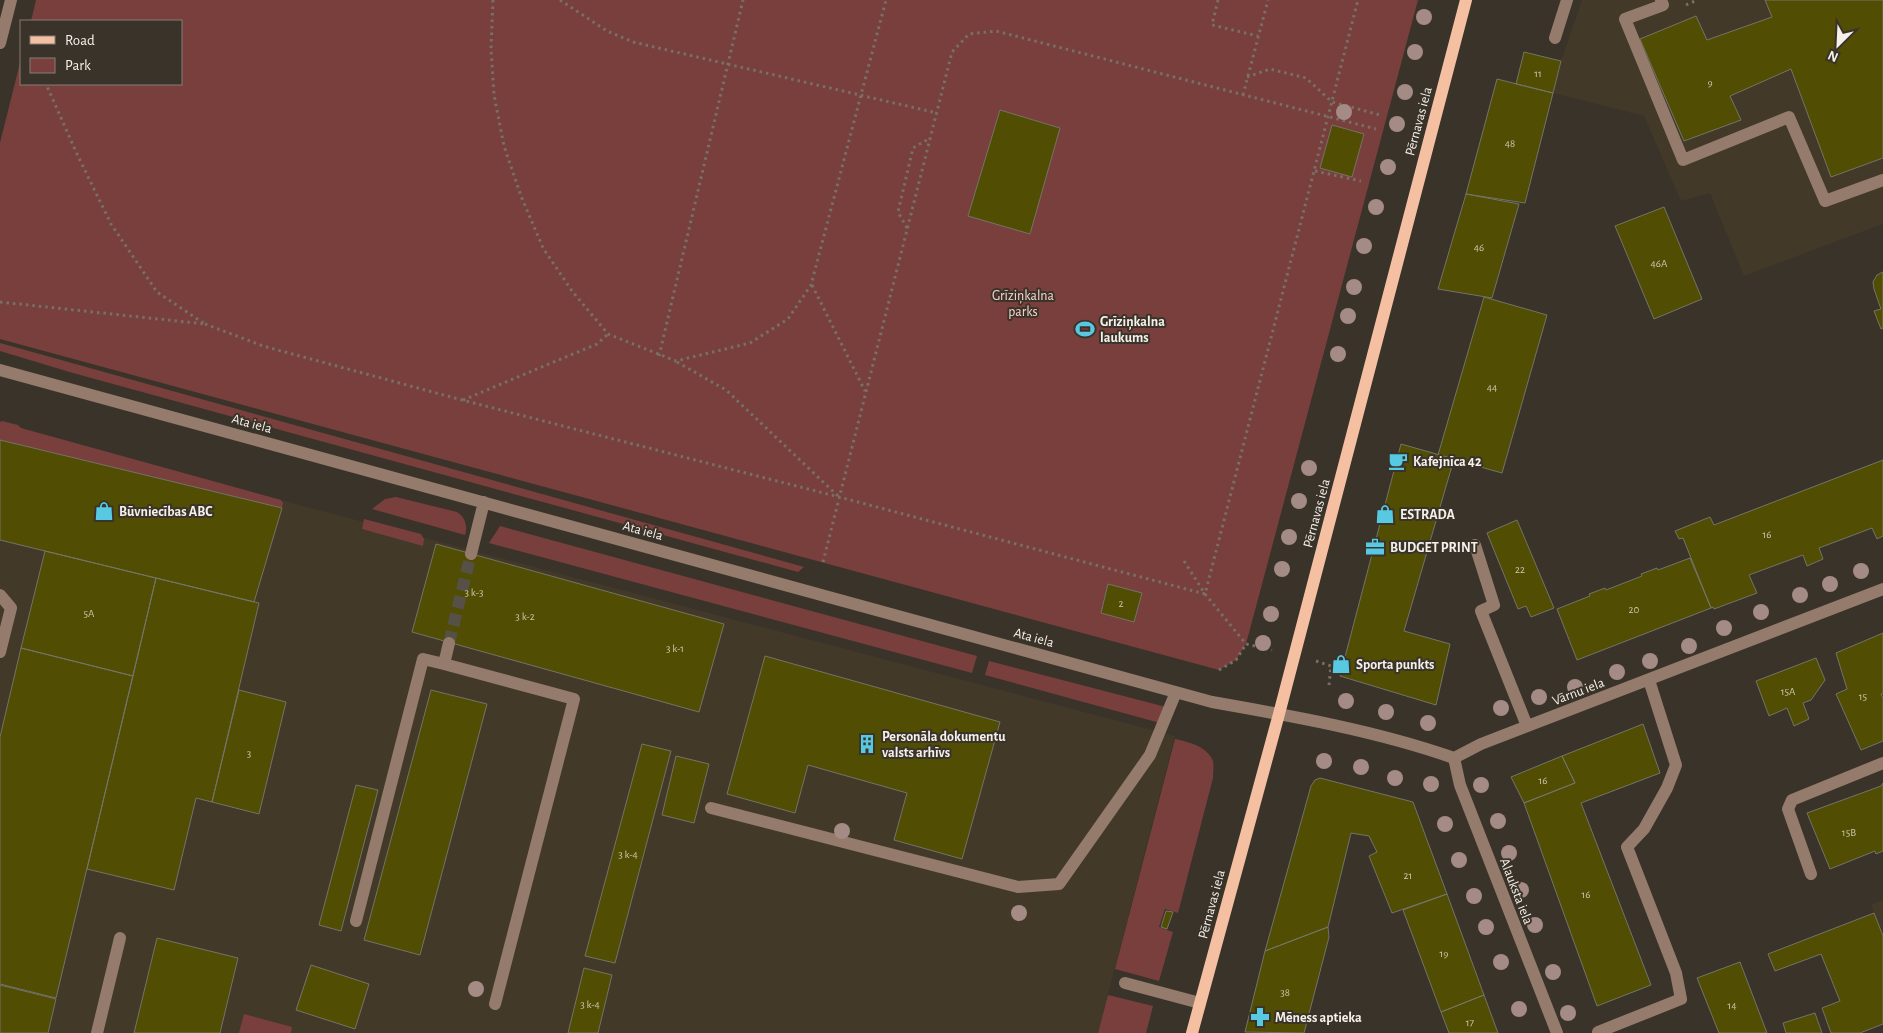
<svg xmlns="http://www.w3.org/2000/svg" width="1883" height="1033" viewBox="0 0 1883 1033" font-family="'Alegreya Sans',sans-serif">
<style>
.built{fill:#423929}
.green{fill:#793f3c}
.building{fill:#514d03;stroke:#747467}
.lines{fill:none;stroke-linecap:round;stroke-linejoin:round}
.minor-tunnel{stroke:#565047;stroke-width:12;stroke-dasharray:12 6;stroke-linecap:butt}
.path{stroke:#767067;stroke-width:3;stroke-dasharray:2.5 4;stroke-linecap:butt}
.minor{stroke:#957b6c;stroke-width:12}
.major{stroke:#f5c0a2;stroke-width:12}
.tree{fill:#a58b85}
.labels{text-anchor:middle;stroke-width:4;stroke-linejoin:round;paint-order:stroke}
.number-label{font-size:11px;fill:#ccc8b0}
.street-label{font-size:14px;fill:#f5f1ea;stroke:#3a332a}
.park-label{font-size:14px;fill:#fcd3cf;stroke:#3a332a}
.poi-label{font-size:14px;font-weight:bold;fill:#f5f1ea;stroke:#3a332a;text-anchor:start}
</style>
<rect width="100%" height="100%" fill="#3a332a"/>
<!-- built -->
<path class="built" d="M1582,0H1883V224L1744,276L1710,193L1681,201L1644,116L1553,93L1561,61Z
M0,426L1175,736L1098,1033H0Z
M1883,900V936L1871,905Z"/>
<!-- green -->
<path class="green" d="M36,0H1418L1246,644L1236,660L1219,670L0,339V143L21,59V84H181V21H31Z
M0,343L804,567L798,572L73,373L0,351Z
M2,421L18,425L21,428L281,500L283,503L282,508L0,440V422Z
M396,497L457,512C465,517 468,526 465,535L372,509L385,499Z
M364,519L421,534L424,539L423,546L362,529Z
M500,526L977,656L972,673L489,543Z
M989,661L1166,707L1160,723L985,675Z
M1175,739C1188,742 1207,746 1213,761C1214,766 1213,773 1213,778L1178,913L1165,909L1159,927L1173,932L1159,981L1115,969Z
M1108,995L1153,1006L1146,1033H1098Z
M244,1014L292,1027L291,1033H239Z"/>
<!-- building -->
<path class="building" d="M1765,0H1883V158L1831,177L1791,69L1730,96L1741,120L1684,141L1640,39L1696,16L1707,40L1772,17Z
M1524,52L1561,61L1553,93L1516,84Z
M1497,79L1553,93L1525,203L1466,194Z
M1000,110L1060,128L1030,234L968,216Z
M1332,125L1364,134L1352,177L1320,168Z
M1466,194L1519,204L1492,298L1438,289Z
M1664,207L1702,299L1654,319L1615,226Z
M1883,272V328L1881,329L1874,311L1881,309L1874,289L1873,282L1877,275Z
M1484,297L1547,315L1502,473L1438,455Z
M0,440L282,508L254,602L0,540Z
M1401,444L1454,459L1404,631L1450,644L1436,705L1340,676Z
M1883,460V536L1877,539L1872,528L1819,548L1823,559L1807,566L1803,555L1749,575L1757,593L1714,609L1713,607L1711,608L1683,538L1679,539L1675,531L1710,517L1714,525Z
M1517,520L1554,608L1531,617L1526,606L1518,609L1487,533Z
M436,544L724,624L699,712L412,632Z
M45,551L156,578L133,676L21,648Z
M1690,558L1711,608L1577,660L1557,609L1590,596L1589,594L1605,588L1606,590L1642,576L1641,574L1657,568L1658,570Z
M156,578L259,603L212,802L196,798L174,890L87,869Z
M1108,584L1142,593L1134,622L1101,613Z
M1883,633V694H1881L1883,698V741L1861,750L1836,694L1847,689L1836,653Z
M21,648L133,676L56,998L0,984V737Z
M765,656L1000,722L962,859L894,840L907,793L808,765L795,813L727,794Z
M1816,658L1825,680L1811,700L1803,703L1809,719L1794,726L1787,708L1769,716L1756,681Z
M239,690L286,702L259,814L212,802Z
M431,690L487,704L420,955L364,940Z
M1643,724L1660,773L1581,803L1651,985L1597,1006L1524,803L1575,783L1562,756Z
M642,744L671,751L615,963L585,956Z
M676,756L709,764L694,823L662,815Z
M1562,756L1575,783L1524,803L1511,777Z
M1320,778L1413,802L1447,894L1392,913L1369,856L1377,852L1369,836L1351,833L1328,927L1265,951L1311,786L1315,780Z
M1883,783V851L1876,854L1875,851L1830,869L1807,813L1881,786Z
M356,785L378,790L341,931L319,925Z
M1447,894L1484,995L1441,1012L1403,910Z
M1166,911L1173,912L1167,929L1161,927Z
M1874,913L1883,936V1024L1860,1033H1831L1822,1008L1840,1001L1821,954L1775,971L1768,954Z
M1328,927L1329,937L1304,1033L1245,1032L1265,951Z
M157,938L238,958L220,1033H134Z
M1740,962L1767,1033H1719L1697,978Z
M311,965L369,984L355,1029L296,1010Z
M584,968L612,975L598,1033H568Z
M0,985L56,999L48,1033H0Z
M1484,995L1498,1033H1449L1441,1012Z
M1815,1013L1822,1033H1786L1783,1023Z"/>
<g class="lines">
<!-- minor-tunnel -->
<path class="minor-tunnel" d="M449,643L471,554"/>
<!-- path -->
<path class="path" d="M493,0L491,48L494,95L504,146L521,196L543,248L572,291L608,334L676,361L750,343L788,319L811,285L886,0
M560,0L607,31L633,42L937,113
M1218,0L1212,25L1258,36
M1686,5L1697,0
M1247,77L1270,69L1306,78L1332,102L1380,115
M1243,95L1268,0
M1315,171L1361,181
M907,228L898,212L913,148L930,138
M812,285L865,391
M0,302L205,324L157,292L111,224L77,154L46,84
M205,324L263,346L462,400L839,497L1205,594L1358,0
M659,356L743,0
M677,362L726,390L839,497
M463,400L597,344L608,334
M1184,561L1205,594L1246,644L1272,650
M823,562L952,52L969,34L996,31L1376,129
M1316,661L1331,666L1329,685
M1219,670L1236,660L1246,644"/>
<!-- minor -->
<path class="minor" d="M1661,0L1663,5L1625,19L1683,160L1789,117L1825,201L1883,180
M1555,38L1567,0
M0,43L11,0
M0,370L1212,702C1292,716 1377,731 1454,758L1481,744L1883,589
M1475,545L1494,605L1481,611L1527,726
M471,554L484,502
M0,595L11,608L0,652
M449,643L444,664L574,699L495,1004
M1454,758L1460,785L1557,1033
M711,808L1018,887L1059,884L1150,755L1176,692
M1811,874L1788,809L1792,800L1883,763
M356,921L423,659L444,664
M1125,983L1200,1003
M1598,1032L1681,999L1676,973L1627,847L1644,829L1667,788L1676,765L1649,680
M97,1033L120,938"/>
<!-- major -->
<path class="major" d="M1192,1033L1279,714L1466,0"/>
</g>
<!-- trees -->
<g class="tree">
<circle cx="1424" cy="17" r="8"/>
<circle cx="1415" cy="52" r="8"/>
<circle cx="1405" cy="92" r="8"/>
<circle cx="1344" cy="112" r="8"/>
<circle cx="1397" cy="124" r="8"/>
<circle cx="1388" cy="167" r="8"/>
<circle cx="1376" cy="207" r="8"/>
<circle cx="1364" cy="246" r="8"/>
<circle cx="1354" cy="287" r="8"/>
<circle cx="1348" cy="316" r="8"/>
<circle cx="1338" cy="354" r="8"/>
<circle cx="1309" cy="468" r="8"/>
<circle cx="1299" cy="501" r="8"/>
<circle cx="1289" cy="537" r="8"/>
<circle cx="1282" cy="569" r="8"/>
<circle cx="1861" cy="571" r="8"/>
<circle cx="1830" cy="584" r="8"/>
<circle cx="1800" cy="595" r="8"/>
<circle cx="1761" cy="612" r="8"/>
<circle cx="1271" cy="614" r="8"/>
<circle cx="1724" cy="628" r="8"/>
<circle cx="1263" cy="643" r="8"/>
<circle cx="1689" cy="646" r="8"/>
<circle cx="1650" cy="661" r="8"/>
<circle cx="1617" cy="672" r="8"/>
<circle cx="1575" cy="687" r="8"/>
<circle cx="1539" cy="697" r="8"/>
<circle cx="1346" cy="701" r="8"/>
<circle cx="1501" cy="708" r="8"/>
<circle cx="1386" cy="712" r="8"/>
<circle cx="1428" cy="723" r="8"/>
<circle cx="1324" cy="761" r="8"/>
<circle cx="1361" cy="767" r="8"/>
<circle cx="1395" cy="778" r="8"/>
<circle cx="1431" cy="784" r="8"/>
<circle cx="1481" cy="785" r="8"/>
<circle cx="1498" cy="821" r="8"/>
<circle cx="1445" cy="824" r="8"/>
<circle cx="842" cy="831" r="8"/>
<circle cx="1509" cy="853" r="8"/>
<circle cx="1459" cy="860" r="8"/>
<circle cx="1521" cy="890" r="8"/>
<circle cx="1474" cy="896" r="8"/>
<circle cx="1019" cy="913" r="8"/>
<circle cx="1535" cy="925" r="8"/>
<circle cx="1486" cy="927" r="8"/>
<circle cx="1501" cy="962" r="8"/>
<circle cx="1553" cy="972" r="8"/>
<circle cx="476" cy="989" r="8"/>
<circle cx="1519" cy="1009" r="8"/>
<circle cx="1568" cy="1013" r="8"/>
</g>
<!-- icons -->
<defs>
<g id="stadium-bare" transform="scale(1.5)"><path d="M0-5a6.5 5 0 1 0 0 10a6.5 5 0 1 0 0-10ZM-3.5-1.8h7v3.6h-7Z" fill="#57c9e3" stroke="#3a332a" stroke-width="2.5" paint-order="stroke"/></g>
<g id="cafe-bare" transform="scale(1.5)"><path d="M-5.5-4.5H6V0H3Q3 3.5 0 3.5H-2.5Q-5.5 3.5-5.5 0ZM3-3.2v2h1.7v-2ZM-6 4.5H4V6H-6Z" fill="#57c9e3" stroke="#3a332a" stroke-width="2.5" paint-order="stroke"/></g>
<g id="shop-bare" transform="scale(1.5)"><path d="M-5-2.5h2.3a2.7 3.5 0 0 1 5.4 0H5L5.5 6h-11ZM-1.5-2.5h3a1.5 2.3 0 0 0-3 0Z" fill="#57c9e3" stroke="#3a332a" stroke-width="2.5" paint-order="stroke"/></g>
<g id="office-bare" transform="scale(1.5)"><path d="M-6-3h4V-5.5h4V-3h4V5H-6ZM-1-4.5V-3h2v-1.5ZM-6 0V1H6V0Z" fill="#57c9e3" stroke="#3a332a" stroke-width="2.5" paint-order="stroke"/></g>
<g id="building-bare" transform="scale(1.5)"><path d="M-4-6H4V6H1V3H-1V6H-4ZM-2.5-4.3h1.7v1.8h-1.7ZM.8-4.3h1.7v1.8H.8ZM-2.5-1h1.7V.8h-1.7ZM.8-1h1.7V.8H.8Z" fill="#57c9e3" stroke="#3a332a" stroke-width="2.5" paint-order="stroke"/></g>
<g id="pharmacy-bare" transform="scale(1.5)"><path d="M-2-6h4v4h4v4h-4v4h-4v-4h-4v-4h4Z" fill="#57c9e3" stroke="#3a332a" stroke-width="2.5" paint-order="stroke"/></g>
</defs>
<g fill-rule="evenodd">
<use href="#stadium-bare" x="1085" y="329"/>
<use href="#cafe-bare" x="1398" y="461"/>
<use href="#shop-bare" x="104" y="511"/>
<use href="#shop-bare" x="1385" y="514"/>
<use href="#office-bare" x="1375" y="547"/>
<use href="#shop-bare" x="1341" y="664"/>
<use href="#building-bare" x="867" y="744"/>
<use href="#pharmacy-bare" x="1260" y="1017"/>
</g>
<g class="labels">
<!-- number labels -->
<g class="number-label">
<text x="1538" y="77">11</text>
<text x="1710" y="86">9</text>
<text x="1510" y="147">48</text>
<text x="1479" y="251">46</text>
<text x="1659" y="267">46A</text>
<text x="1492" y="391">44</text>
<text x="1767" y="538">16</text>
<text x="1520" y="573">22</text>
<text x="474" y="596">3 k-3</text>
<text x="1121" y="607">2</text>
<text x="1634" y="613">20</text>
<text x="89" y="617">5A</text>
<text x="525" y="620">3 k-2</text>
<text x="675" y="652">3 k-1</text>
<text x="1788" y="695">15A</text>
<text x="1863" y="700">15</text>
<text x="249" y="757">3</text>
<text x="1543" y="784">16</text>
<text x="1849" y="836">15B</text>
<text x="628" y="858">3 k-4</text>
<text x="1408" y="879">21</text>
<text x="1586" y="898">16</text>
<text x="1444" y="957">19</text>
<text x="1285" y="996">38</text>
<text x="590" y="1008">3 k-4</text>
<text x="1732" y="1009">14</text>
<text x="1470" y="1026">17</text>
</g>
<!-- street labels -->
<g class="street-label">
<text transform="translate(1418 121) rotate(-75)" y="5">Pērnavas iela</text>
<text transform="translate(252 423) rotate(15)" y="5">Ata iela</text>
<text transform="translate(1316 513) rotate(-75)" y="5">Pērnavas iela</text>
<text transform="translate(643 530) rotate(15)" y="5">Ata iela</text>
<text transform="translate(1034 637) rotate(15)" y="5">Ata iela</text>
<text transform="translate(1578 691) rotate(-21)" y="5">Vārnu iela</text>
<text transform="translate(1517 891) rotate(69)" y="5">Alauksta iela</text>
<text transform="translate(1211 904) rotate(-75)" y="5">Pērnavas iela</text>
</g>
<!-- park labels -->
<g class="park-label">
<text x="1023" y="300">Grīziņkalna<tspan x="1023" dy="16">parks</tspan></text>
</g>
<!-- poi labels -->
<g class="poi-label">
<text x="1100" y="326">Grīziņkalna<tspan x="1100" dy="16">laukums</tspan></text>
<text x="1413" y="466">Kafejnīca 42</text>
<text x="119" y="516">Būvniecības ABC</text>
<text x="1400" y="519">ESTRADA</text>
<text x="1390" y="552">BUDGET PRINT</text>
<text x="1356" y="669">Sporta punkts</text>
<text x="882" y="741">Personāla dokumentu<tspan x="882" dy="16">valsts arhīvs</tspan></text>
<text x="1275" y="1022">Mēness aptieka</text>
</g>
</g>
<!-- legend -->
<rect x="20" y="20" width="162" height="65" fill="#3a332a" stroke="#857f77"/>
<rect x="30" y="36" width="25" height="8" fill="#f5c0a2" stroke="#857f77"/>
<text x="65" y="45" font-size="15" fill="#f5f1ea">Road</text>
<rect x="30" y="58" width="25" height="15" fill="#793f3c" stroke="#857f77"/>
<text x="65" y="70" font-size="15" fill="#f5f1ea">Park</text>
<!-- north arrow -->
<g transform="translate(1838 45) rotate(204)" stroke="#3a332a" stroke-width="4" paint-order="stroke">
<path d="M0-4L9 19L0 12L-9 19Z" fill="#f5f1ea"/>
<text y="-8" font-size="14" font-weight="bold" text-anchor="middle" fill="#f5f1ea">N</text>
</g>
</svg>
